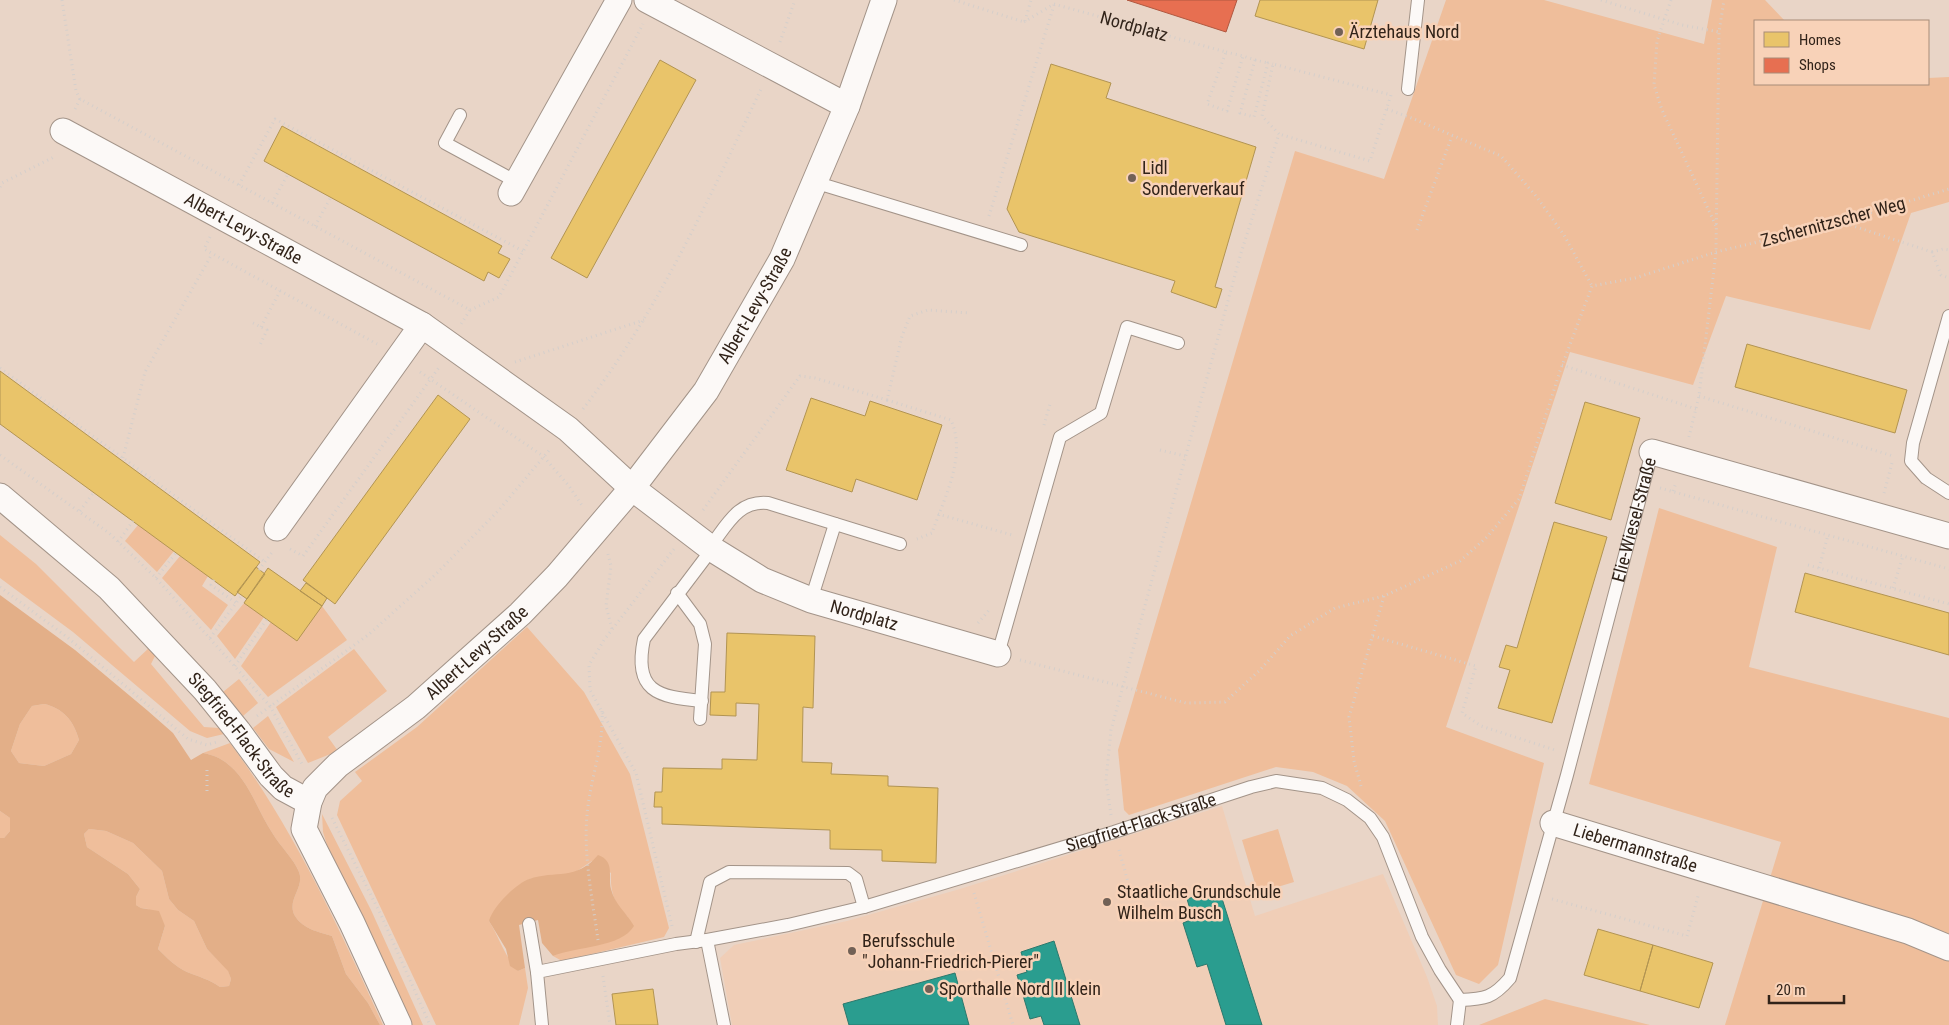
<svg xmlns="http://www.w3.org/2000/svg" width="1949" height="1025" viewBox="0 0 1949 1025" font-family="'Roboto Condensed',sans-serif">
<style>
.built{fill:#f0ceb7}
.green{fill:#efbe9b}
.forest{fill:#e3af88;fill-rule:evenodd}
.homes{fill:#e9c46a;stroke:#b29452}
.shops{fill:#e76f51;stroke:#b05840}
.schools{fill:#2a9d8f;stroke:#2c786c}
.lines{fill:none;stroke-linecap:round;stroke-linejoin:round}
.service-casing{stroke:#a39489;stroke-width:14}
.minor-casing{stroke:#a39489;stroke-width:27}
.path{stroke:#d5cfcb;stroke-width:3;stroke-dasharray:1 4;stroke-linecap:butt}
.service{stroke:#fcf9f7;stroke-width:12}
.minor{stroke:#fcf9f7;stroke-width:25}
.poi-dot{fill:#716156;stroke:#f8d2b8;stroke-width:2}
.labels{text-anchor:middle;stroke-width:5;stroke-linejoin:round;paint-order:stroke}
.street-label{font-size:18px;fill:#312319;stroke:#f8d2b8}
.poi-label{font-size:18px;fill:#312319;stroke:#f8d2b8;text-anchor:start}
</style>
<rect width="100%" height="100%" fill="#e9d5c7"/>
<!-- built -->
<path class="built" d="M1222,806L1255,916L1383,874L1427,977L1437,1006L1438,1025H732L720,958L734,945L847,921L960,889Z"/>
<!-- green -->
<path class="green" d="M1446,0H1544L1704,44L1712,0H1765L1785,21H1755V84H1928V78L1949,77V202L1911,213L1870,330L1726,296L1693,385L1570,352L1446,727L1544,763L1498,965L1479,984L1456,975L1385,821L1347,786L1313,772L1276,767L1129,815L1124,810L1118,750L1295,151L1384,179Z
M1659,508L1777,547L1749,667L1949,718V1025H1725L1781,842L1589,784Z
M138,525L174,551L157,572L125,541Z
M0,535L36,564L134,662L150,647L156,654L151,664L204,727L219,728L224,734L207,738L190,731L73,632L0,578Z
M180,556L208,576L202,586L228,605L211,630L162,578Z
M244,603L264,617L235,659L217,636Z
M322,606L347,640L268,697L241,666L271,622Z
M527,627L584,692L630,774L669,928L664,937L562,961L553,956L628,917C614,905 610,891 611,873L592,861L574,873L529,879L489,921C499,937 505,957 518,971L525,968L528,988L519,1025H436L337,815L340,801L362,781L355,772L417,727Z
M354,649L387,691L328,737L338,751L308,763L276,707Z
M239,679L258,703L243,716L223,692Z
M44,704C63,708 74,721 79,740L71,754L44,766L19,763L11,751L20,724L32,706Z
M268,716L294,762L269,749L253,728Z
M230,743C294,829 339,928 383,1025H380L368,1003L346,974L332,936C319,932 303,929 295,916C286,900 305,888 299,872C294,859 280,846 273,834C253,804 244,760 203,753Z
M0,811L10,818V831L4,838H0Z
M322,814L371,910L423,1025H411L327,845L323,832Z
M89,829L106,831L133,843L162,871L169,899L178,910L194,921L207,949L228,970L231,979L229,986L220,987C209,979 199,977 187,972C175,966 167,958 158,949L165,926L148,909L141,908L136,905V897L140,889L128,874L87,847L84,834Z
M1278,829L1294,882L1258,893L1242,840Z
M1545,999L1650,1025H1479Z"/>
<!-- forest -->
<path class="forest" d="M0,595L75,650L148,711L173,733L191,760L203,753C244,760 253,804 273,834C280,846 294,859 299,872C305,888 286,900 295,916C303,929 319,932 332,936L346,974L368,1003L380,1025H0V838H4L10,831V818L0,811ZM44,704C63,708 74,721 79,740L71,754L44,766L19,763L11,751L20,724L32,706ZM89,829L106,831L133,843L162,871L169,899L178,910L194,921L207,949L228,971L231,979L229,986L220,987C209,979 199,977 187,972C175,966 167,958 158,949L165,926L159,911L141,908L136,905V897L140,889L128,874L87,847L84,834Z
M598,855C615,861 608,875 611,889C615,905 626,912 634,926C621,948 577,946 553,956L542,943L538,920L519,925L525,968L518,971L510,966L506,949L489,921C493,906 516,884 529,879C556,870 576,881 598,855Z"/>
<!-- homes -->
<path class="homes" d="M1260,0H1378L1364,49L1255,16Z
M660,60L696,80L587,278L551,258Z
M1051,64L1111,83L1106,98L1256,147L1215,287L1222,289L1216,308L1171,292L1175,281L1019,232L1007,209Z
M282,126L502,246L498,253L510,259L499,278L488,272L484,281L264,161Z
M1747,344L1907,390L1895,433L1735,387Z
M0,371L260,562L235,596L0,424Z
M438,395L470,419L335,604L303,580Z
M811,398L865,416L870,401L942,425L917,500L856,479L852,492L786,470Z
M1585,402L1640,418L1611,520L1555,503Z
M1554,522L1607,537L1552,723L1498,708L1510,670L1499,667L1506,645L1517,648Z
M256,567L265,574L247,599L237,592Z
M268,568L322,606L297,641L244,603Z
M1805,573L1949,613V655L1795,612Z
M306,583L327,598L322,606L300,591Z
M727,633L815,636L813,708L803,707L802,762L832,763L831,774L888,776V786L938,788L936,863L882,861V850L830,849V830L662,824V807H654L655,792H662L663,768L722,769V759L757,760L759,704L736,703V716L710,715L711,692H725Z
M1598,929L1653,945L1640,991L1584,975Z
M1653,945L1713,963L1699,1008L1640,991Z
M653,989L658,1025H616L612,994Z"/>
<!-- shops -->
<path class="shops" d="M1127,0H1237L1226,32Z"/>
<!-- schools -->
<path class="schools" d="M1219,889L1262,1025H1226L1207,964L1197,967L1183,923L1193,919L1187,899Z
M1054,941L1080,1025H1044L1041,1016L1030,1019L1017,975L1027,972L1021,952Z
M955,973L969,1025H849L843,1004Z"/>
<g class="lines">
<!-- service casing -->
<g class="service-casing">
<g id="service">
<path d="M1408,89L1418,0"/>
<path d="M460,115L445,143L517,182"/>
<path d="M814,182L1021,245"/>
<path d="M1949,316L1913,443L1911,461L1926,478L1949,493"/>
<path d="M710,547C727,525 738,500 768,503L900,544"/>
<path d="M677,593L700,624L705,644L700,719"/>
<path d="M811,600L835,524"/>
<path d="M998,654L1060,437L1101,413L1127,327L1178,343"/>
<path d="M702,701C657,697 633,691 644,639L712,549"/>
<path d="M529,924L537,972"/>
<path id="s2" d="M707,940L788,925L864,907L1114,832L1251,787L1276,781L1322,788L1347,800L1370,818L1383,837L1422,937L1440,970L1460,1000"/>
<path d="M696,942L710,882L729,872L848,873L856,879L864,907"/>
<path id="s3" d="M1460,1000C1485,999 1493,998 1510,978L1567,775L1652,452"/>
<path d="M542,1025L537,972L676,944L707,940L724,1025"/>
<path d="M1457,1025L1460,1000"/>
</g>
</g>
<!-- minor casing -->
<g class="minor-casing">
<g id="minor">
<path d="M647,0L847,106"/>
<path id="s4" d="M63,131L422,325L568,429L632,488L712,549L762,580L811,600L998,654"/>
<path d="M511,193L619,0"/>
<path d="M1652,452L1949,536"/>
<path id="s5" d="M0,496L109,588L205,690L238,731L271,776L283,788L309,802"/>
<path d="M277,528L422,325"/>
<path id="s6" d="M1553,823L1908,931L1949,948"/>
<path id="s7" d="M399,1025L352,923L304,829L309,802L315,788L338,765L416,707L520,614L557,576L632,488L706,391L782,259L847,106L884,0"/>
</g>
</g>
<!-- path -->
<g class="path">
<path d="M62,0L76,91L80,99"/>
<path d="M954,0L1024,22"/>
<path d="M1601,0L1682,25L1719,32"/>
<path d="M1671,0L1657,41L1654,85L1662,110L1716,226"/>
<path d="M1025,21L1031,0"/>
<path id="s1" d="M1024,22L1054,4L1226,52L1207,104L1227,111L1243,56L1255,60L1240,113L1254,117L1268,63L1273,64"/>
<path d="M780,42L795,0"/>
<path d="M1226,52L1243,56"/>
<path d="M1255,60L1268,63"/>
<path d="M75,109L80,99L470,310L461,324"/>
<path d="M1387,109L1414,119L1501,156L1536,196L1564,235L1592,286"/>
<path d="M239,185L275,119L523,251"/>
<path d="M0,187L2,183L56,156"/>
<path d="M272,203L288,174"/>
<path d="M989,216L1054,5"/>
<path d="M1841,222L1932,252L1941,275L1949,278"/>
<path d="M315,226L331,197"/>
<path d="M1417,230L1452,136"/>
<path d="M210,237L204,249L377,344"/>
<path d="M1932,252L1943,249L1949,250"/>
<path d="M470,310L499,297L643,24"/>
<path d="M253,323L267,330L260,345"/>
<path d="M261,327L280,291"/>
<path d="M515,362L644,320"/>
<path d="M1562,365L1696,409"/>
<path d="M0,368L265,562"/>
<path d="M420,372L543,456L569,486L583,507"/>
<path d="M1699,396L1893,456"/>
<path d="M887,400L951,420C967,457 944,498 932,533L917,539"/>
<path d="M583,409C659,310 709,198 762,87"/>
<path d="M1044,425L1050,404"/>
<path d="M1689,437L1699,396L1716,252L1719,32L1724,0"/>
<path d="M1160,450L1185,456"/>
<path d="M0,455L109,533L156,578L270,706L303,766"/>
<path d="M123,458L145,372L212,254"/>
<path d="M1660,488L1949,569"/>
<path d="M1673,491L1676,483"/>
<path d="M1884,493L1892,463"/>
<path d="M703,510L800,376L815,378L887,400L902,336L910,316L928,310L969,313"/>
<path d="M80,511L94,492"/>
<path d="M938,514L1012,535"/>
<path d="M118,542L133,521"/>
<path d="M290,549L303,556L440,366"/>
<path d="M608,554L611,566L606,606L612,629"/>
<path d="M1808,565L1949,604"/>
<path d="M1819,568L1828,535"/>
<path d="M259,570L273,551"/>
<path d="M156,578L176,553"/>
<path d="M214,580L211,585L236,603"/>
<path d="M0,587L67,637L188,739L207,745L217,742"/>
<path d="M1893,588L1903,556"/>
<path d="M978,623L990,609"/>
<path d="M1373,636L1476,666L1462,713L1481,726L1555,750"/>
<path d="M210,638L242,595"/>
<path d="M1020,660L1186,703L1225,702L1260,670L1290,636L1335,608L1384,596L1460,561L1487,537L1519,499L1560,371L1592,286L1635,278L1716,252L1841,222L1949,189"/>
<path d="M235,666L267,619"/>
<path d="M257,716L368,635L436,574L499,510L551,448"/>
<path d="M1361,786L1354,761L1349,717L1384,596"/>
<path d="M207,791V769"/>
<path d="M1111,815L1106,780L1111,730L1241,253L1279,134L1262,116L1273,64L1391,95L1370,161L1279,134"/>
<path d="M332,818L381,915L430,1025"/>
<path d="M1119,850L1132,896"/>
<path d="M974,893L1013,1025"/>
<path d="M1552,899L1687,936L1698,896"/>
<path d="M672,926L636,773L590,690L589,665L604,640L674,549"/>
<path d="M598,940C592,896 582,850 588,806C592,775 604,742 602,711"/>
<path d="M603,976L610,1025"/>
</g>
<!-- service -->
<use href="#service" class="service"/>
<!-- minor -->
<use href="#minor" class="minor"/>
</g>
<!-- markers -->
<g class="poi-dot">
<circle cx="1339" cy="32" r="5"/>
<circle cx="1132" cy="178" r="5"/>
<circle cx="1107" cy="902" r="5"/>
<circle cx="852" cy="951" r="5"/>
<circle cx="929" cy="989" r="5"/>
</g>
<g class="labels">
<!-- street labels -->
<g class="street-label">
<text dy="6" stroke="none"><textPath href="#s1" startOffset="118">Nordplatz</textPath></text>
<text transform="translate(1833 222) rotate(-15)" y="6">Zschernitzscher Weg</text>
<text dy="6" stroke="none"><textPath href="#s4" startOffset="205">Albert-Levy-Straße</textPath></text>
<text dy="6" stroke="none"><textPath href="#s7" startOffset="919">Albert-Levy-Straße</textPath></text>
<text dy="6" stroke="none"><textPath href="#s3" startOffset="532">Elie-Wiesel-Straße</textPath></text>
<text dy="6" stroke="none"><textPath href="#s4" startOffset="942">Nordplatz</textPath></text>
<text dy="6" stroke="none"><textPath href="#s7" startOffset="472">Albert-Levy-Straße</textPath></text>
<text dy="6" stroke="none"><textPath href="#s5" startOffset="341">Siegfried-Flack-Straße</textPath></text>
<text dy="6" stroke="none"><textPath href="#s2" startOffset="450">Siegfried-Flack-Straße</textPath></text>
<text dy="6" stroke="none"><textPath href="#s6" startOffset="86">Liebermannstraße</textPath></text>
</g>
<!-- poi labels -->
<g class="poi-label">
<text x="1349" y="38">Ärztehaus Nord</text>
<text x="1142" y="174">Lidl<tspan x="1142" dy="21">Sonderverkauf</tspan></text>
<text x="1117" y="898">Staatliche Grundschule<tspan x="1117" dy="21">Wilhelm Busch</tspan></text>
<text x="862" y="947">Berufsschule<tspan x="862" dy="21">"Johann-Friedrich-Pierer"</tspan></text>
<text x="939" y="995">Sporthalle Nord II klein</text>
</g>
</g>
<!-- legend -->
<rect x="1754" y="20" width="175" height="65" fill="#f8d2b8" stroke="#a88c78"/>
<rect x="1764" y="32" width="25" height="15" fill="#e9c46a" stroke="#a88c78"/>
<text x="1799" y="45" font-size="15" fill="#312319">Homes</text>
<rect x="1764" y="58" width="25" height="15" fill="#e76f51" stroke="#a88c78"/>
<text x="1799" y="70" font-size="15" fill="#312319">Shops</text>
<!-- scale -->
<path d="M1769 995v8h75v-8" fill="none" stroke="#312319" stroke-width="2.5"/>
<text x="1776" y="995" font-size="15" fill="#312319" stroke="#f8d2b8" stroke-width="4" paint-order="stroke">20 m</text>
</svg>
